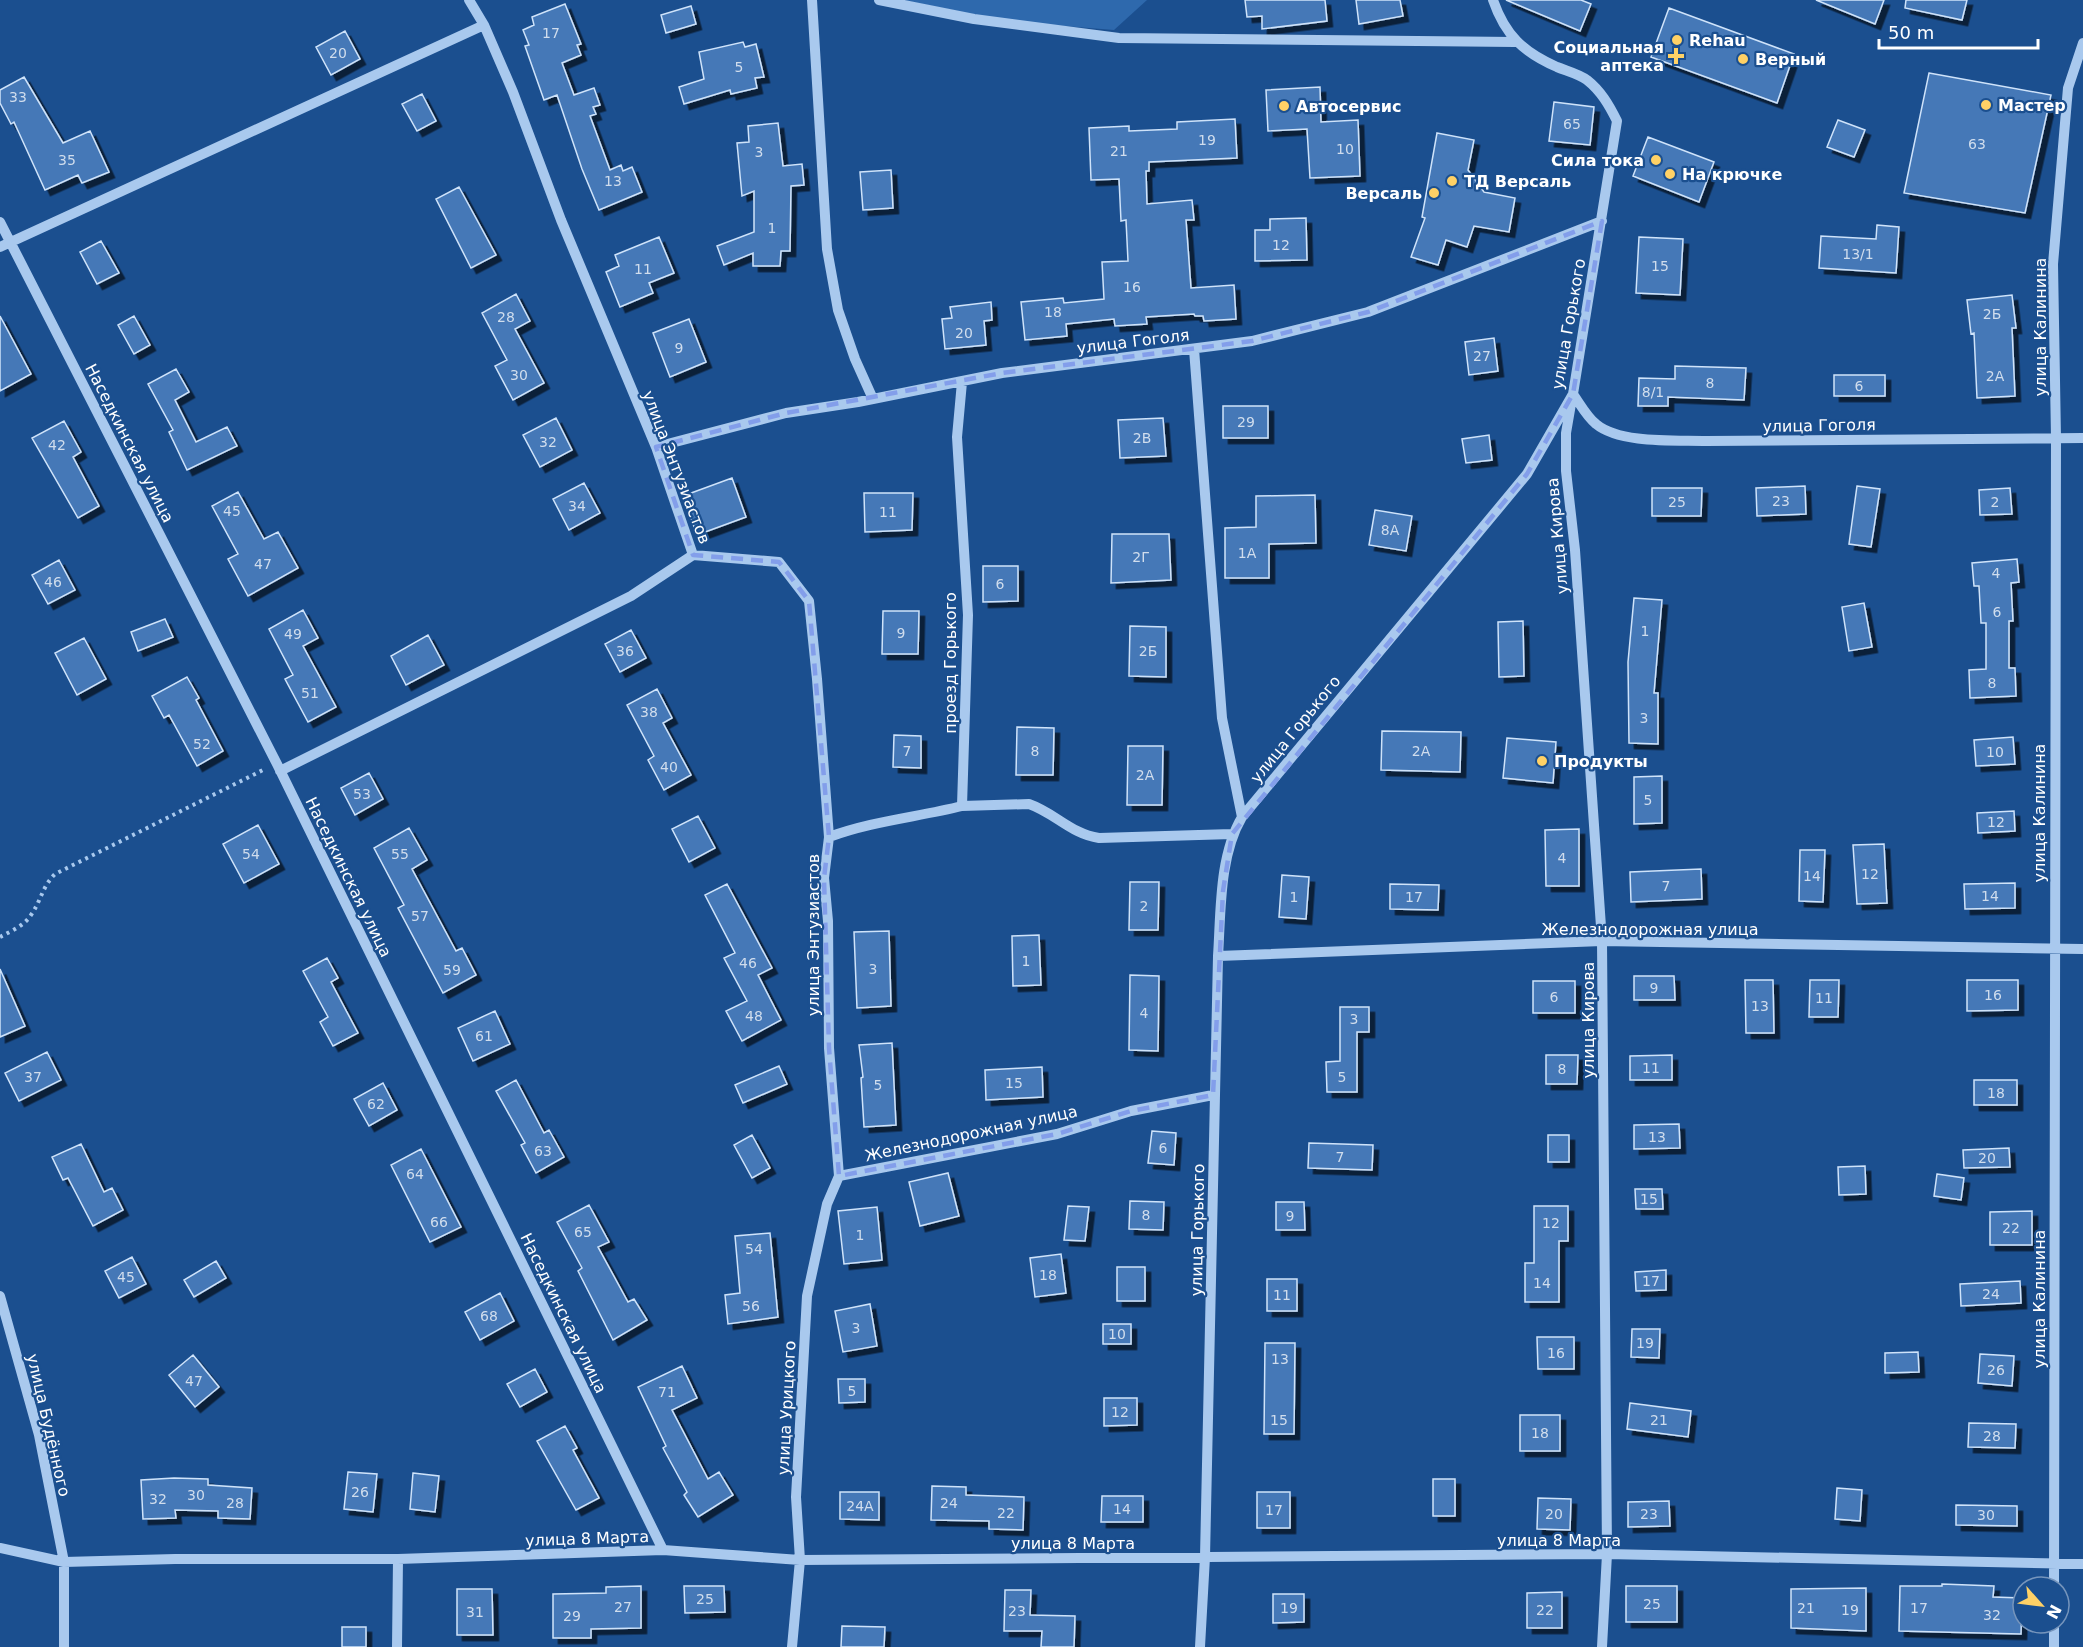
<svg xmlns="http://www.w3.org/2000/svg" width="2083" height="1647" viewBox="0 0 2083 1647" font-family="'DejaVu Sans',sans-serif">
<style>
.green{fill:#2e69ad}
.building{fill:#4478b7;stroke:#cfe3fa;stroke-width:1.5;filter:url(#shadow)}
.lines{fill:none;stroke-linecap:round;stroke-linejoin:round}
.path{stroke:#a9c9ee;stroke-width:4;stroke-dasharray:3 4.5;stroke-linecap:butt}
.minor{stroke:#a9c9ee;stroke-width:10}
.marked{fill:none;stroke:#839eea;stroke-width:4.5;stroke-dasharray:12 8;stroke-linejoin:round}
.poi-dot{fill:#ffd166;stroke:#1b4f8f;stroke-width:2}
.labels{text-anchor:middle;stroke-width:4.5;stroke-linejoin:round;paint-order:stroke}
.number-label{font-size:14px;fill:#d0dded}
.poi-label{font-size:16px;font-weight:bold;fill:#fff;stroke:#1b4f8f;text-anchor:start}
.street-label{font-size:16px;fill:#fff;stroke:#1b4f8f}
</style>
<defs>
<filter id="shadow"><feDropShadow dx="5.5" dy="5.5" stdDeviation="0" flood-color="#0009"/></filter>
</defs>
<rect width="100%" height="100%" fill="#1b4f8f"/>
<!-- green -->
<path class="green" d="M902,0H1147L1114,30L1012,22Z"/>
<!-- building -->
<path class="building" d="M1245,0H1325L1327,21L1262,29V16L1247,17Z
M1356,0H1400L1403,16L1359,24Z
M1506,0H1581L1591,4L1580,31Z
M1816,0H1884L1875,24Z
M1906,0H1967L1962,20L1905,8Z
M565,4L581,44L577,45L581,55L562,63L574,95L594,88L600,105L593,107L596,114L590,116L610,170L621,165L623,171L632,167L642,192L599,210L582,169L557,95L544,100L525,46L529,45L523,30L534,25L532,17Z
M691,6L696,24L666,33L661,15Z
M1669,8L1794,54L1777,103L1651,57Z
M345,31L360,59L331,75L316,47Z
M743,42L745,47L756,44L764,77L755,78L757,88L731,94L730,90L684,104L679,87L704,79L699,52Z
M1929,73L2051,95L2025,213L1904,193Z
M24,77L63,143L90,131L109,172L82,183L78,175L45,190L14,122L11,124L0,103V90Z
M1320,87L1321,122L1358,120L1360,176L1310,178L1307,129L1268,131L1266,90Z
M422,94L436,121L417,131L402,104Z
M1554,102L1594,107L1590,145L1549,141Z
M1235,119L1237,158L1149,162V171H1146L1147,204L1192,200L1194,220H1186L1191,288L1234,285L1236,319L1204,321L1203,316H1195L1194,314L1146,317L1147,324L1115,326L1114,319L1066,324L1067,336L1025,340L1021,302L1063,298L1064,303L1104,299L1102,262L1128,261L1126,220L1121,221L1119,179L1091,180L1089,128L1129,126V131L1177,129V122Z
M1838,120L1865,130L1854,157L1827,147Z
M778,123L783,166L802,164L804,185L791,186L790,251H781L780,266H753V253L724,265L717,246L754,232V191L742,196L737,143L749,142L748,126Z
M1437,133L1474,140L1468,170L1484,192L1515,198L1509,232L1474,226L1467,247L1446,240L1438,265L1411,257L1425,218L1422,217Z
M1648,137L1714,162L1699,202L1633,176Z
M891,170L893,208L863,210L860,172Z
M459,187L496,255L471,268L436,199Z
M1306,218L1307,260L1255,261V230H1270V219Z
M1877,225L1899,227L1896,273L1819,268L1821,236L1876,239Z
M659,237L674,273L649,283L653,293L620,307L606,272L619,266L615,255Z
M1639,237L1683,239L1680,295L1636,293Z
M101,241L119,273L97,284L80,252Z
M516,294L530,321L515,329L544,383L513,400L495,366L507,360L482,313Z
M2012,295L2016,328H2012L2015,396L1977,398L1974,333L1971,334L1967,300Z
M991,302L992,320L984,321L986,345L945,349L942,319L952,318L950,307Z
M0,316L31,374L0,391Z
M134,316L150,345L134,354L118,325Z
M689,319L706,362L670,377L653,333Z
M1494,338L1498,371L1469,375L1465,342Z
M1675,366L1746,368L1744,400L1668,397V406H1638L1639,378L1675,379Z
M176,369L189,392L175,400L196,442L227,427L237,446L187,470L169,432L173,430L148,384Z
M1834,375H1885V396H1834Z
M1223,406H1268V438H1223Z
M556,418L572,450L540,467L523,435Z
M1163,418L1166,456L1120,458L1118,420Z
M64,421L81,452L73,457L99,506L78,518L32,438Z
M1489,435L1492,460L1466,463L1462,439Z
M732,478L746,517L697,535L683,496Z
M584,483L600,513L569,530L553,499Z
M1805,486L1806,514L1757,516L1756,488Z
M1857,486L1880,489L1871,547L1849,544Z
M1652,488H1702L1701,516H1652Z
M2010,488L2012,514L1980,515L1979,490Z
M238,492L264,539L278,532L298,568L248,596L228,559L238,554L212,506Z
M864,493H913L912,530L865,532Z
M1315,495L1316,543L1269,544V578H1225V528L1256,527V496Z
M1375,510L1412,516L1406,551L1369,545Z
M1112,534H1169L1171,580L1111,583Z
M2017,559L2019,582L2011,583L2013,621H2009V668H2015L2016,696L1970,698L1969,670L1986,669V623H1981L1979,586H1974L1972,563Z
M59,560L75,590L48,604L32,575Z
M983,566H1018V601L983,602Z
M1634,598L1662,600L1654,693H1658V744L1629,743L1628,662Z
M1864,603L1872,647L1849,651L1842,607Z
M303,610L318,638L303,646L336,707L308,722L285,679L293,675L269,629Z
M883,611H919L918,654H882Z
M165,619L173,637L138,651L131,632Z
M1523,621L1524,676L1499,677L1498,622Z
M1130,626L1166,627V677L1129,676Z
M631,630L646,658L620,672L605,644Z
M428,635L444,665L406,685L391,656Z
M84,638L106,679L77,695L55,653Z
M187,677L199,698L196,700L223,751L197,766L169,715L164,718L152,696Z
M657,689L672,718L663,723L691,775L664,790L648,760L654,756L627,705Z
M1017,727L1054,728L1053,775H1016Z
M1382,731L1461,732L1460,772L1381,770Z
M894,735L921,736V768L893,767Z
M2013,737L2015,764L1976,766L1974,740Z
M1507,738L1556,742L1553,783L1503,778Z
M1128,746H1163L1162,805H1127Z
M369,773L383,799L355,815L341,788Z
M1662,776V823L1634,824V777Z
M2014,811L2015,831L1978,833L1977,813Z
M698,816L715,848L689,862L672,829Z
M258,825L279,864L244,883L223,844Z
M409,828L427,860L412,869L456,951L462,948L476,975L443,993L398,908L404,905L374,848Z
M1579,829V886H1546L1545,830Z
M1884,844L1887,903L1857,904L1853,845Z
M1800,850H1825L1823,902L1799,901Z
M1701,869L1702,899L1631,902L1630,872Z
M1282,875L1309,877L1306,919L1279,917Z
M1130,882H1159L1158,930H1129Z
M2015,883V908L1965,909L1964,884Z
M727,884L772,968L758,975L781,1020L742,1041L726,1011L747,1001L724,958L735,953L705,895Z
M1390,884L1439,885L1438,910L1390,909Z
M889,931L891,1006L857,1008L854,932Z
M1039,935L1041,985L1013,986L1012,936Z
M327,958L338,978L331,982L358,1033L333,1046L320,1022L328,1017L303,971Z
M0,969L25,1026L0,1037Z
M1130,975L1159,976L1158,1051L1129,1050Z
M1634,976H1674L1675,1000H1634Z
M1745,980H1773L1774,1033H1746Z
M1810,980H1839L1838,1017H1809Z
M1967,980H2018V1010L1967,1011Z
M1533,981H1575V1013H1533Z
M1340,1007H1369V1032H1357V1092H1327L1326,1062L1340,1061Z
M495,1011L510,1044L473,1061L458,1028Z
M892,1043L896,1125L864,1127L861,1078L863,1077L859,1045Z
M47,1052L61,1080L19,1101L5,1073Z
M1546,1055H1578L1577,1084H1546Z
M1672,1055V1080H1630V1056Z
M779,1066L787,1084L743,1103L735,1085Z
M1042,1067L1043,1097L986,1100L985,1070Z
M516,1080L544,1133L549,1130L564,1157L536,1173L521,1145L525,1143L496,1091Z
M1974,1080H2017V1105H1974Z
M383,1083L397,1110L369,1126L354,1099Z
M1679,1124L1680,1148L1634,1149V1125Z
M1152,1131L1176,1133L1174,1165L1148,1163Z
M752,1135L770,1168L752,1178L734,1145Z
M1548,1135H1569V1162H1548Z
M1309,1143L1373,1145L1372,1170L1308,1168Z
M81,1144L104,1192L112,1188L123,1210L93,1226L68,1178L63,1180L52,1157Z
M2009,1148L2010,1167L1964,1168L1963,1150Z
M421,1149L461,1227L430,1242L391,1165Z
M1865,1166L1866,1194L1839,1195L1838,1167Z
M948,1173L959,1216L920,1226L909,1182Z
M1937,1174L1964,1178L1961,1200L1934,1196Z
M1635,1189H1662L1663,1209H1636Z
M1130,1201L1164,1202L1163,1230L1129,1229Z
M1276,1202H1304L1305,1230H1276Z
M589,1205L609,1242L598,1247L628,1302L634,1299L647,1320L613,1340L578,1271L582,1268L557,1222Z
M1068,1206L1089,1207L1085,1241L1064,1240Z
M1534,1206H1568V1241H1559V1302H1525V1263H1534Z
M877,1207L882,1260L844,1264L838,1211Z
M2032,1211V1245H1990V1212Z
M770,1233L778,1317L728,1324L725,1295L740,1293L735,1236Z
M1061,1254L1066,1293L1035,1297L1030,1258Z
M132,1257L146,1284L119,1298L105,1271Z
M216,1261L226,1278L194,1297L184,1280Z
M1117,1267H1145V1301H1117Z
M1666,1270V1290L1636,1291L1635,1272Z
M1267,1279H1297V1311H1267Z
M2020,1281L2021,1303L1961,1306L1960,1284Z
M500,1293L514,1321L480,1340L465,1312Z
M870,1304L877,1346L843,1352L835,1311Z
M1103,1324H1131V1344H1103Z
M1632,1329H1660L1659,1358L1631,1357Z
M1537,1337H1574V1369H1538Z
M1265,1343H1295L1294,1434H1264Z
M1918,1352L1919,1372L1885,1373V1353Z
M1980,1354L2014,1356L2012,1386L1978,1383Z
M193,1355L219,1387L195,1407L169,1375Z
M682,1366L697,1398L672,1410L708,1479L719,1472L733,1495L698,1517L684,1495L687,1492L663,1448L666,1446L638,1387Z
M535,1369L547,1392L520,1407L507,1384Z
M838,1379H865V1402L839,1403Z
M1104,1398H1137V1425L1104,1426Z
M1630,1403L1691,1411L1688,1437L1627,1429Z
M1520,1415H1560V1451H1520Z
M1969,1423L2016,1424L2015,1448L1968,1447Z
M565,1426L577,1448L573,1450L599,1498L576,1510L537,1441Z
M348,1472L377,1474L373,1512L344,1509Z
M413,1473L439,1476L435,1512L410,1509Z
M174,1478L208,1479V1485L252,1488L250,1519L218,1518V1511L175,1510L176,1518L143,1519L141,1480Z
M1433,1479H1455V1516H1433Z
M932,1486L966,1487V1495L1024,1497L1023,1530L989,1529V1521L931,1520Z
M1837,1488L1862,1490L1860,1521L1835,1519Z
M840,1492H879V1520L840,1519Z
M1257,1492H1290V1528H1257Z
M1102,1496H1143V1522H1101Z
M1538,1498L1571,1499L1570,1530L1537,1529Z
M1669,1501L1670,1526L1628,1527V1502Z
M1956,1505L2017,1506V1526L1956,1525Z
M1942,1584L1994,1586L1993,1597L2022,1598L2021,1634L1899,1631L1900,1586H1942Z
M641,1586V1628L591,1629V1638H553V1594L606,1593V1587Z
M684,1586H724L725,1612L685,1613Z
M1626,1586H1677V1622H1626Z
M1866,1588V1631L1791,1628V1589Z
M457,1589H492L493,1635H457Z
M1005,1590H1031L1030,1615L1075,1616L1074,1647H1041L1042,1631H1004Z
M1562,1592V1628H1527V1593Z
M1273,1594H1304V1622L1273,1623Z
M842,1626L885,1627L884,1647H841Z
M342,1627H366V1647H342Z"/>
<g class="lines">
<!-- path -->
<path class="path" d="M0,937C11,931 24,926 31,915C41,901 42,887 55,874L263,770"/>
<!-- minor -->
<path class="minor" d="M469,0L484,25L513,92L561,220L656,447L693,555L779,562L809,601L817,679L829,837L824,878L828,921L829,1048L839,1176L827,1204L807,1296L796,1497L800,1560L792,1647
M812,0L827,249L838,310L855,359L873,399
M879,0L974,19L1119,38L1515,42
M0,222L277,764L663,1550
M0,247L484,25
M1194,349L1222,718L1242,817
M1573,394C1580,404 1587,417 1596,424C1620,444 1676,440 1706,441L2083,438
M1571,404L1566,433V471L1575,550L1602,941L1607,1554L1602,1647
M656,447L786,413L858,402L1002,373L1252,341L1368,312L1602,221
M280,771L631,596L693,555
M962,806L1029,804C1055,813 1071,834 1099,838L1232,834
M829,837C872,821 918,817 962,806L968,615L957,437L962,382
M1218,956L1602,941L2083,949
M839,1176L1057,1134L1131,1111L1213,1095
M0,1296L39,1435L64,1562V1647
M0,1548L64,1562L175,1559H398L663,1550L800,1560L1607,1554L2083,1564
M2054,1587L2056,438L2053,264L2068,88L2083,43
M397,1647L398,1559
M1200,1647L1205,1557L1218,956C1221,911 1219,856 1242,817L1527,474L1573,394L1617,121C1609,105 1601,91 1587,80C1579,74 1567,71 1557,67C1523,52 1505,35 1493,0
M2054,1647V1623"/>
</g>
<!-- marked area -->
<path class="marked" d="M1602,221L1573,394L1527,474L1232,834L1223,891L1213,1095L1131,1111L1057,1134L839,1176L829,1048L824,878L829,837L809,601L779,562L693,555L656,447L786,413L1002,373L1252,341L1368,312Z"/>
<!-- markers -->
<g class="poi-dot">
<circle cx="1677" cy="40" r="6"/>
<path d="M1673 47h6v6h6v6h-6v6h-6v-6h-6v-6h6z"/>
<circle cx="1743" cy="59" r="6"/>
<circle cx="1986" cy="105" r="6"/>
<circle cx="1284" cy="106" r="6"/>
<circle cx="1656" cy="160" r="6"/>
<circle cx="1670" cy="174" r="6"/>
<circle cx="1452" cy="181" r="6"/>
<circle cx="1434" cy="193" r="6"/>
<circle cx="1542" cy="761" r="6"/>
</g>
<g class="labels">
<!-- number labels -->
<g class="number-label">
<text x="551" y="38">17</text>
<text x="338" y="58">20</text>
<text x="739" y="72">5</text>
<text x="18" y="102">33</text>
<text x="1572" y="129">65</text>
<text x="1207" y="145">19</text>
<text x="1977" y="149">63</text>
<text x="1345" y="154">10</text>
<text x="1119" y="156">21</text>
<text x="759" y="157">3</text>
<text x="67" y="165">35</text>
<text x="613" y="186">13</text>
<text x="772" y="233">1</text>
<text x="1281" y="250">12</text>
<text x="1858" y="259">13/1</text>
<text x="1660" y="271">15</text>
<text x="643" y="274">11</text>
<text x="1132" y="292">16</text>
<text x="1053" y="317">18</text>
<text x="1992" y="319">2Б</text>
<text x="506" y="322">28</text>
<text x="964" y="338">20</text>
<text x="679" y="353">9</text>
<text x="1482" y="361">27</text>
<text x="519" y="380">30</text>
<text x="1995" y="381">2А</text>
<text x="1710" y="388">8</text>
<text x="1859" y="391">6</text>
<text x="1653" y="397">8/1</text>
<text x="1246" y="427">29</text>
<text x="1142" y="443">2В</text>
<text x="548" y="447">32</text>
<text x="57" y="450">42</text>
<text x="1781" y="506">23</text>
<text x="1677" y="507">25</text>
<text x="1995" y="507">2</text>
<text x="577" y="511">34</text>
<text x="232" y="516">45</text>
<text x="888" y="517">11</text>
<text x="1390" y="535">8А</text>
<text x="1247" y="558">1А</text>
<text x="1141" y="562">2Г</text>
<text x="263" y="569">47</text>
<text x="1996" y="578">4</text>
<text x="53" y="587">46</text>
<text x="1000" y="589">6</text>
<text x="1997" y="617">6</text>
<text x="1645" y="636">1</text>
<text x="901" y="638">9</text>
<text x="293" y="639">49</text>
<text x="625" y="656">36</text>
<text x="1148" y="656">2Б</text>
<text x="1992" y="688">8</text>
<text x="310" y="698">51</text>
<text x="649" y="717">38</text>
<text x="1644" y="723">3</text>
<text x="202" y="749">52</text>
<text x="907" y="756">7</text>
<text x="1035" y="756">8</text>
<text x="1421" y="756">2А</text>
<text x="1995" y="757">10</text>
<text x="669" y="772">40</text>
<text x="1145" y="780">2А</text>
<text x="362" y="799">53</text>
<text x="1648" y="805">5</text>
<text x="1996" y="827">12</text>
<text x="251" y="859">54</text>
<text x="400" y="859">55</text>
<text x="1562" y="863">4</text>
<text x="1870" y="879">12</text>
<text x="1812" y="881">14</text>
<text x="1666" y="891">7</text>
<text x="1990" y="901">14</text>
<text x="1294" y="902">1</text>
<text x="1414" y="902">17</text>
<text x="1144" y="911">2</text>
<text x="420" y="921">57</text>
<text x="1026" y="966">1</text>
<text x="748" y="968">46</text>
<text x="873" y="974">3</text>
<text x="452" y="975">59</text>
<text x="1654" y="993">9</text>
<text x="1993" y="1000">16</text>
<text x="1554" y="1002">6</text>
<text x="1824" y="1003">11</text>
<text x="1760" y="1011">13</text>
<text x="1144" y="1018">4</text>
<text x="754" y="1021">48</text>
<text x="1354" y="1024">3</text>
<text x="484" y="1041">61</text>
<text x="1651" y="1073">11</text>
<text x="1562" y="1074">8</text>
<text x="33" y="1082">37</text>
<text x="1342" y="1082">5</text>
<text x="1014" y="1088">15</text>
<text x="878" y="1090">5</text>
<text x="1996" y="1098">18</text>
<text x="376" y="1109">62</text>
<text x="1657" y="1142">13</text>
<text x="1163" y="1153">6</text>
<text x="543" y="1156">63</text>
<text x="1340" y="1162">7</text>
<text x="1987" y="1163">20</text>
<text x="415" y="1179">64</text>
<text x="1649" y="1204">15</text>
<text x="1146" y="1220">8</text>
<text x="1290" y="1221">9</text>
<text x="439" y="1227">66</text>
<text x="1551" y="1228">12</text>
<text x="2011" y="1233">22</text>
<text x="583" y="1237">65</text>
<text x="860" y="1240">1</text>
<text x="754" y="1254">54</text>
<text x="1048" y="1280">18</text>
<text x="126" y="1282">45</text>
<text x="1651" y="1286">17</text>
<text x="1542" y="1288">14</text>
<text x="1991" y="1299">24</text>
<text x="1282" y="1300">11</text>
<text x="751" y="1311">56</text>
<text x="489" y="1321">68</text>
<text x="856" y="1333">3</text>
<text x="1117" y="1339">10</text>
<text x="1645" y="1348">19</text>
<text x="1556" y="1358">16</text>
<text x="1280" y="1364">13</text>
<text x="1996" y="1375">26</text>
<text x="194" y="1386">47</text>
<text x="852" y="1396">5</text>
<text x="667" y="1397">71</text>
<text x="1120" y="1417">12</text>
<text x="1279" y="1425">15</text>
<text x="1659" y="1425">21</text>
<text x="1540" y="1438">18</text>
<text x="1992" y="1441">28</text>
<text x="360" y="1497">26</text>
<text x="196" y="1500">30</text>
<text x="158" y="1504">32</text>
<text x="235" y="1508">28</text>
<text x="949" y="1508">24</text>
<text x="860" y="1511">24А</text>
<text x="1122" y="1514">14</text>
<text x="1274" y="1515">17</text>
<text x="1006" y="1518">22</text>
<text x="1554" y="1519">20</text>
<text x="1649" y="1519">23</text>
<text x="1986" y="1520">30</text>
<text x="705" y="1604">25</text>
<text x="1652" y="1609">25</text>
<text x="623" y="1612">27</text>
<text x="1289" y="1613">19</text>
<text x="1806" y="1613">21</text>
<text x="1919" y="1613">17</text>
<text x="1545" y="1615">22</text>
<text x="1850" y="1615">19</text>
<text x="1017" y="1616">23</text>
<text x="475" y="1617">31</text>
<text x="1992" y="1620">32</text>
<text x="572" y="1621">29</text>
</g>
<!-- poi labels -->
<g class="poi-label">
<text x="1689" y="46">Rehau</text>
<text x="1664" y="53" text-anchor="end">Социальная<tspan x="1664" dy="18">аптека</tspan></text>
<text x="1755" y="65">Верный</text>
<text x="1998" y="111">Мастер</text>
<text x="1296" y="112">Автосервис</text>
<text x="1644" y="166" text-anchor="end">Сила тока</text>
<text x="1682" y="180">На крючке</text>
<text x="1464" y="187">ТД Версаль</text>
<text x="1422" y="199" text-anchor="end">Версаль</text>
<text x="1554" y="767">Продукты</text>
</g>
<!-- street labels -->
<g class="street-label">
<text transform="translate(1568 324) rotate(-80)" y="6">улица Горького</text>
<text transform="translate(2040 327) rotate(-90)" y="6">улица Калинина</text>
<text transform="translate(1133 341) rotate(-7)" y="6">улица Гоголя</text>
<text transform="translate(1819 425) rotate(-1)" y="6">улица Гоголя</text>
<text transform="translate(130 443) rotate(63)" y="6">Наседкинская улица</text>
<text transform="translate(677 467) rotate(69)" y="6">улица Энтузиастов</text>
<text transform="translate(1557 536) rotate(-95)" y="6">улица Кирова</text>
<text transform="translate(950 663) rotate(-90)" y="6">проезд Горького</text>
<text transform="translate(1295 729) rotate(-51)" y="6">улица Горького</text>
<text transform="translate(2039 813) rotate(-90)" y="6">улица Калинина</text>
<text transform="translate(349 877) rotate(64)" y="6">Наседкинская улица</text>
<text x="1650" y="935">Железнодорожная улица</text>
<text transform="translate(813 935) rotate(-90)" y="6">улица Энтузиастов</text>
<text transform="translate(1588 1020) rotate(-90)" y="6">улица Кирова</text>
<text transform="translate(971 1133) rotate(-12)" y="6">Железнодорожная улица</text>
<text transform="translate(1197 1230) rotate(-89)" y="6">улица Горького</text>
<text transform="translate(2039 1299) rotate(-90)" y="6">улица Калинина</text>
<text transform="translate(564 1313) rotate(64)" y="6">Наседкинская улица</text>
<text transform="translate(786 1408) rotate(-87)" y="6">улица Урицкого</text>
<text transform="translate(49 1425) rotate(77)" y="6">улица Будённого</text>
<text transform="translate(587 1538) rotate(-2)" y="6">улица 8 Марта</text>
<text x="1559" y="1546">улица 8 Марта</text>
<text x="1073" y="1549">улица 8 Марта</text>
</g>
</g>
<!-- north arrow -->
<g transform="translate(2041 1605) rotate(118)"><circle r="28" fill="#1b4f8f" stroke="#7695bc" stroke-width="1.5"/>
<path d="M0-4.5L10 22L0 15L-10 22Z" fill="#ffd166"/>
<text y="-9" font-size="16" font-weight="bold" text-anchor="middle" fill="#ffffff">N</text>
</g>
<!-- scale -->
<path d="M1879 39v9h159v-9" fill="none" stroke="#ffffff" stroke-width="3"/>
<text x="1888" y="39" font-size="18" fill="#ffffff" stroke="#1b4f8f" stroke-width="4.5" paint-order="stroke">50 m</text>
</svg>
